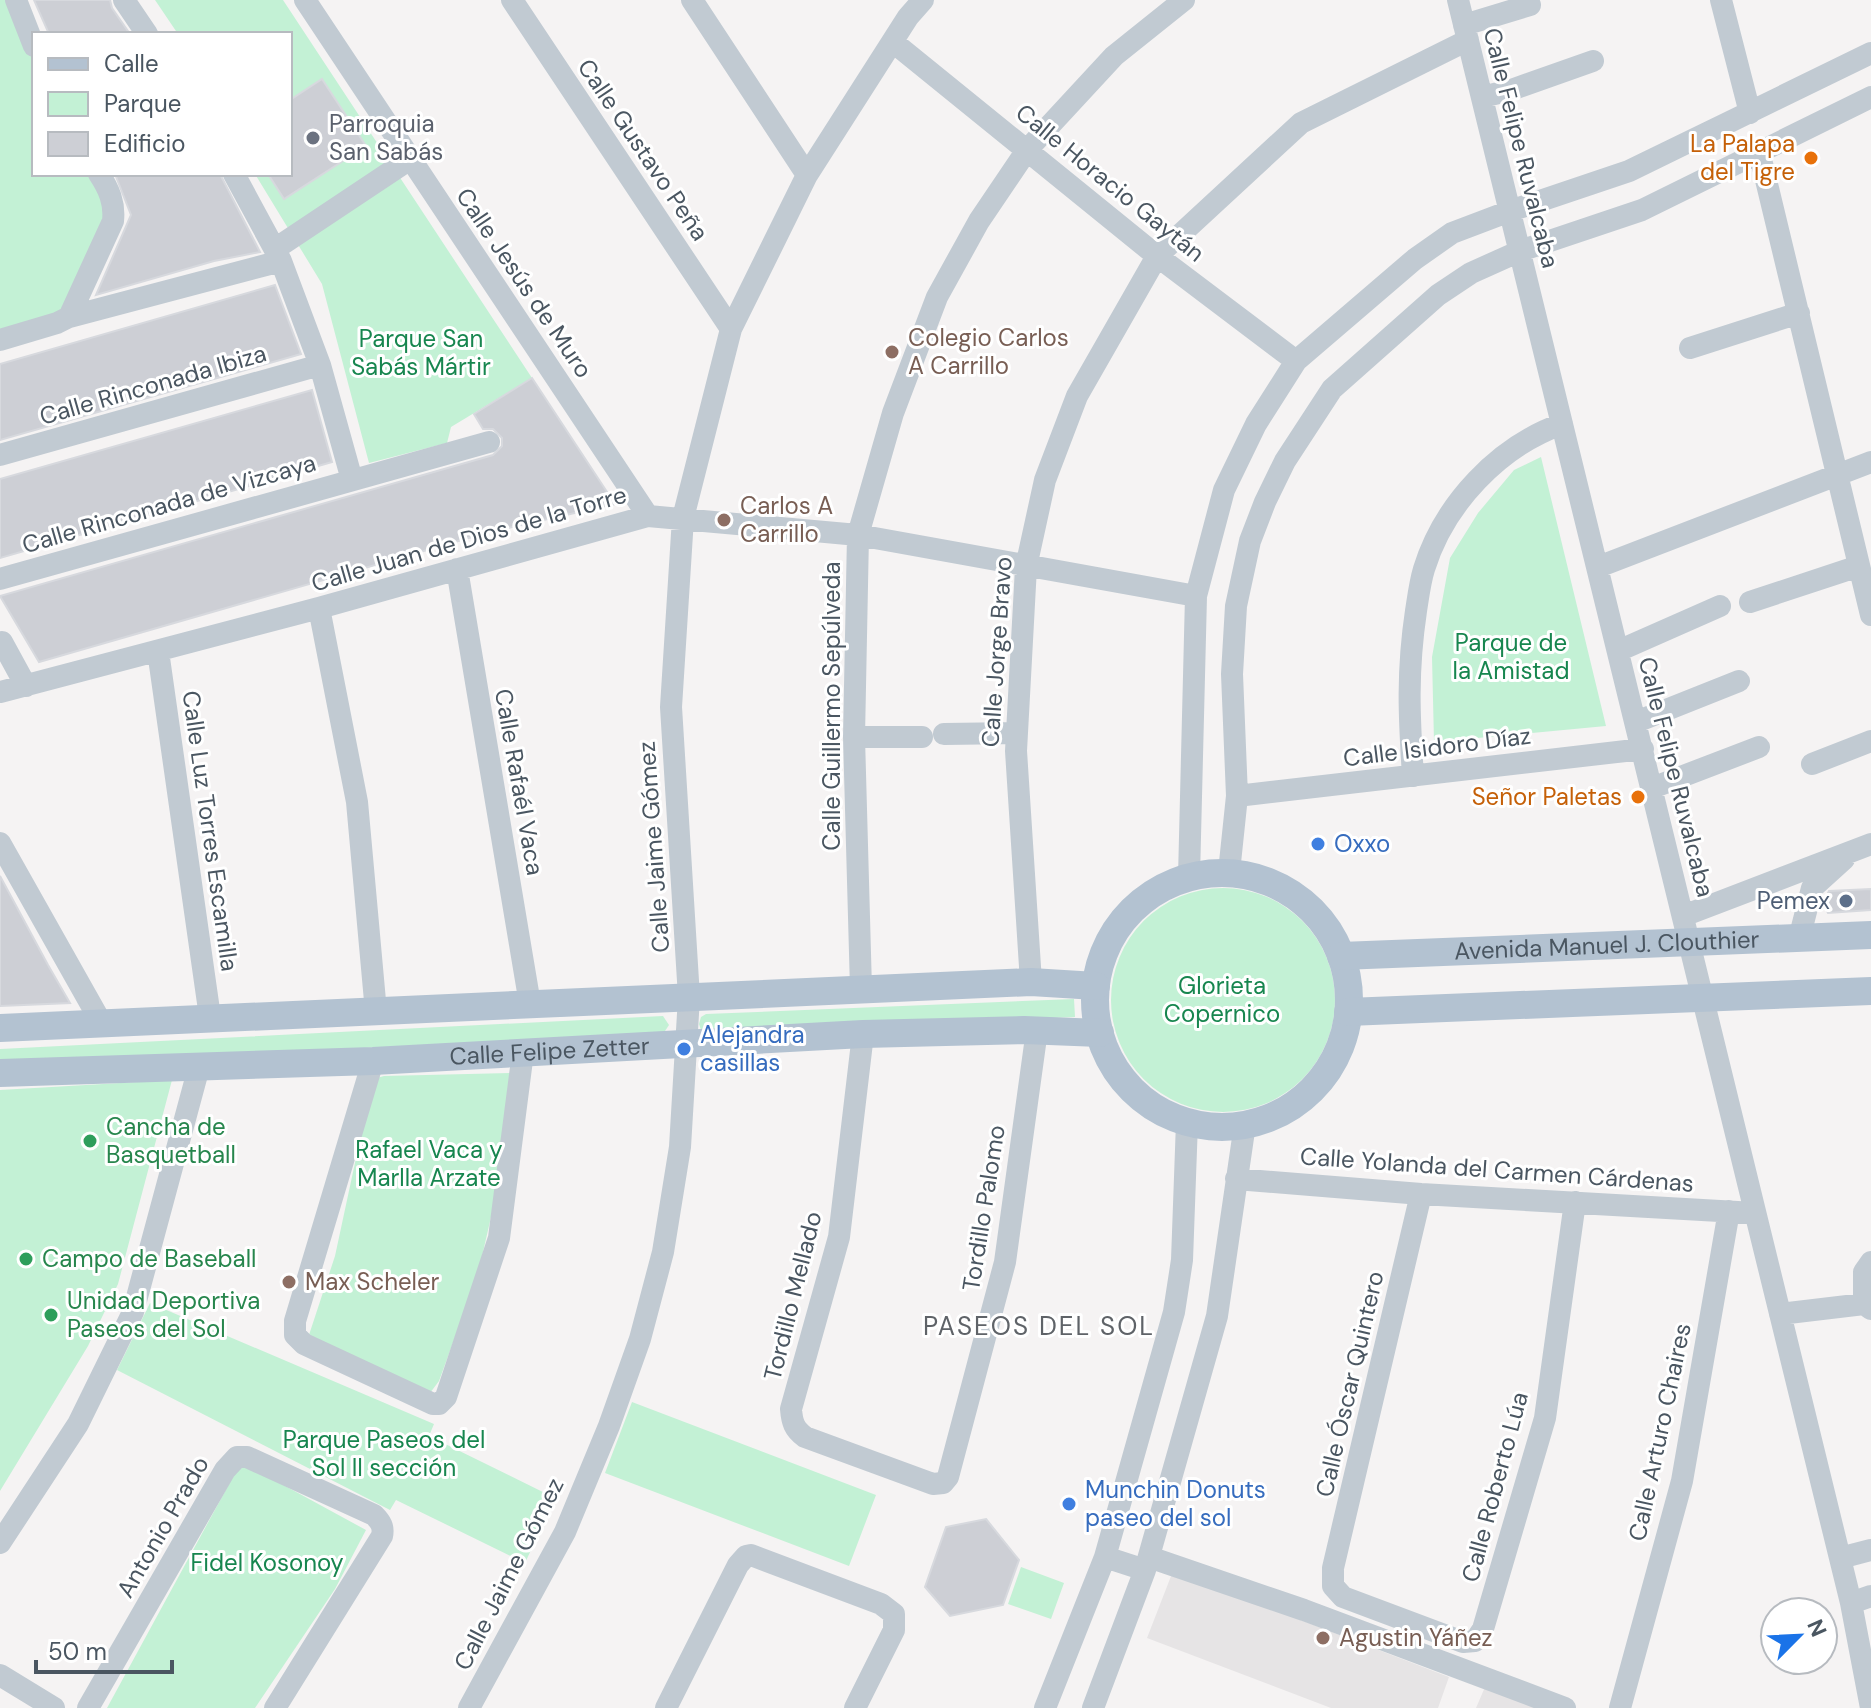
<svg xmlns="http://www.w3.org/2000/svg" width="1871" height="1708" viewBox="0 0 1871 1708" font-family="'DM Sans',sans-serif">
<style>
.education{fill:#e6e4e5}
.green{fill:#c3f1d5}
.building{fill:#cdcfd5;stroke:#d7d9de;stroke-width:2}
.lines{fill:none;stroke-linecap:round;stroke-linejoin:round}
.minor{stroke:#c1cad2;stroke-width:22}
.major{stroke:#b3c2d1;stroke-width:28}
.worship-dot{fill:#6b7280;stroke:#fff;stroke-width:3}
.food-dot{fill:#e8710a;stroke:#fff;stroke-width:3}
.education-dot{fill:#8d6e63;stroke:#fff;stroke-width:3}
.shop-dot{fill:#3f7fe0;stroke:#fff;stroke-width:3}
.service-dot{fill:#5c6f8a;stroke:#fff;stroke-width:3}
.leisure-dot{fill:#2e9e5b;stroke:#fff;stroke-width:3}
.labels{text-anchor:middle;stroke-width:6;stroke-linejoin:round;paint-order:stroke}
.worship-label{font-size:24px;fill:#5b616d;stroke:#fff;text-anchor:start}
.food-label{font-size:24px;fill:#c56008;stroke:#fff;text-anchor:end}
.street-label{font-size:24px;fill:#4a5661;stroke:#fff}
.education-label{font-size:24px;fill:#785e54;stroke:#fff;text-anchor:start}
.park-label{font-size:24px;fill:#17864f;stroke:#fff}
.shop-label{font-size:24px;fill:#366cbe;stroke:#fff;text-anchor:start}
.service-label{font-size:24px;fill:#4e5e75;stroke:#fff;text-anchor:end}
.leisure-label{font-size:24px;fill:#27864d;stroke:#fff;text-anchor:start}
.neighbourhood-label{font-size:26px;letter-spacing:2px;fill:#5f6368;stroke:#fff}
</style>
<rect width="100%" height="100%" fill="#f5f3f3"/>
<!-- education -->
<path class="education" d="M1173,1571L1449,1677L1438,1708H1331L1147,1638Z
M1485,1687L1537,1708H1476Z"/>
<!-- green -->
<path class="green" d="M0,0H12L34,56V174H93L110,202L67,316L0,340Z
M155,0H283L532,378L451,427L447,443L369,463L322,284L255,174H290V34H178Z
M1541,457L1606,726L1434,742L1432,657L1450,558L1478,513L1514,470Z
M1111 1000a112 112 0 1 1 224 0a112 112 0 1 1-224 0Z
M1074,999L1075,1017L707,1033L701,1030L699,1024L701,1017L706,1014Z
M663,1016L669,1025L663,1034L0,1065V1049Z
M512,1073L501,1173L478,1274L439,1381L430,1393L308,1338L335,1256L373,1079L384,1076Z
M172,1080L118,1284L88,1346L0,1491V1090Z
M150,1303L434,1424L429,1436L555,1498L525,1563L396,1500L390,1510L117,1370Z
M632,1402L876,1495L849,1566L605,1473Z
M241,1462L366,1530L335,1589L255,1708H107Z
M1021,1567L1064,1583L1051,1619L1008,1604Z"/>
<!-- building -->
<path class="building" d="M34,0H110L112,8L130,34H49Z
M322,79L366,146L284,199L268,174H290V100Z
M115,174H220L260,252L214,261L96,295L131,215Z
M275,285L301,354L0,440V364Z
M532,378L615,504L486,533L39,662L0,596L493,455L502,446V438L493,429H483L474,414Z
M312,390L332,462L0,558V479Z
M0,876L48,965L70,1003L0,1006Z
M1871,889V910L1828,913L1823,903L1829,891Z
M986,1519L1019,1560L1003,1605L950,1616L925,1587L946,1527Z"/>
<g class="lines">
<!-- minor -->
<path class="minor" d="M16,0L34,46
M124,0L147,34
M305,0L648,516
M512,0L731,329
M692,0L807,175
M1458,0L1851,1603L1871,1708
M1721,0L1750,113
M1464,25L1530,5
M893,42L1157,256L1296,361
M1482,97L1511,90L1593,61
M1759,151L1871,615
M234,174L281,261L320,365L352,480
M275,249L410,159
M69,317L113,221C115,203 109,189 99,174
M0,340L57,323L69,317L281,261
M1690,348L1799,313
M0,455L320,365
M1598,567L1871,462
M457,569L530,1004
M0,579L489,442
M1750,602L1859,566
M319,608L357,802L376,1012
M2,642L26,686
M158,651L210,1017
M1618,651L1720,606
M0,692L319,608L648,516L858,535L1196,596
M1636,722L1739,681
M944,734L1017,733
M854,737H922
M1812,764L1871,741
M1413,776C1409,716 1407,671 1416,611C1418,598 1420,582 1424,569C1444,504 1499,446 1562,424
M1652,788L1759,747
M1237,796L1643,749
M0,843L102,1024
M1229,872L1237,796L1232,674L1236,606L1250,541L1265,502L1285,461L1332,389L1438,295L1471,273L1520,251L1642,210L1871,97
M1189,877L1196,596L1224,490L1256,424L1296,361L1415,259L1452,233L1510,211L1629,171L1871,53
M1683,916L1871,844
M1799,939L1812,888L1844,859
M1031,982L1016,751L1026,567L1045,480L1077,396L1157,256L1301,123L1468,40
M861,989L854,737L858,535L893,413L937,297L979,221L1027,150L1114,56L1184,0
M863,1034L839,1237L791,1409C792,1422 794,1429 805,1437L933,1484L943,1483L948,1477L1005,1262L1037,1030
M373,1061L295,1321V1335L304,1344L433,1404H439L446,1397L499,1238L523,1052
M1236,1179L1421,1194L1755,1213
M1864,1304V1272L1871,1262
M1780,1314L1864,1304L1871,1309
M0,1543L78,1424L133,1312L199,1067
M1105,1557L1145,1570
M1149,1557L1304,1610L1565,1708
M1840,1558L1871,1550
M1333,1586V1568L1421,1194
M1333,1586L1343,1597L1463,1642L1475,1641
M1851,1603L1871,1596
M1475,1641L1483,1629L1545,1418L1575,1202
M0,1675L54,1708
M88,1708L225,1470L237,1457H247L374,1515C381,1522 384,1527 382,1536L275,1708
M469,1708L565,1532L609,1426L640,1339L663,1252L680,1147L689,997L671,707L683,518L731,329L807,175L908,17L923,0
M666,1708L738,1565L746,1556L751,1555L881,1604L894,1614V1630L855,1708
M1045,1708L1105,1557L1174,1312L1182,1260L1187,1122
M1093,1708L1145,1570L1217,1316L1245,1124
M1620,1708L1682,1481L1729,1211"/>
<!-- major -->
<g class="major">
<circle cx="1222" cy="1000" r="127"/>
<path id="s1" d="M1341,956L1871,935"/>
<path d="M1348,1012L1871,991"/>
<path d="M0,1028L1031,982L1096,986"/>
<path id="s2" d="M0,1073L373,1061L863,1034L1024,1030L1100,1033"/>
</g>
</g>
<!-- markers -->
<circle class="worship-dot" cx="313" cy="138" r="8"/>
<g class="food-dot">
<circle cx="1811" cy="158" r="8"/>
<circle cx="1638" cy="797" r="8"/>
</g>
<g class="education-dot">
<circle cx="892" cy="352" r="8"/>
<circle cx="724" cy="520" r="8"/>
<circle cx="289" cy="1282" r="8"/>
<circle cx="1323" cy="1638" r="8"/>
</g>
<g class="shop-dot">
<circle cx="1318" cy="844" r="8"/>
<circle cx="684" cy="1049" r="8"/>
<circle cx="1069" cy="1504" r="8"/>
</g>
<circle class="service-dot" cx="1846" cy="901" r="8"/>
<g class="leisure-dot">
<circle cx="90" cy="1141" r="8"/>
<circle cx="26" cy="1259" r="8"/>
<circle cx="51" cy="1315" r="8"/>
</g>
<g class="labels">
<!-- worship labels -->
<g class="worship-label">
<text x="329" y="132">Parroquia<tspan x="329" dy="28">San Sabás</tspan></text>
</g>
<!-- food labels -->
<g class="food-label">
<text x="1795" y="152">La Palapa<tspan x="1795" dy="28">del Tigre</tspan></text>
<text x="1622" y="805">Señor Paletas</text>
</g>
<!-- street labels -->
<g class="street-label">
<text transform="translate(1521 148) rotate(76)" y="8">Calle Felipe Ruvalcaba</text>
<text transform="translate(643 150) rotate(56)" y="8">Calle Gustavo Peña</text>
<text transform="translate(1110 183) rotate(39)" y="8">Calle Horacio Gaytán</text>
<text transform="translate(524 283) rotate(56)" y="8">Calle Jesús de Muro</text>
<text transform="translate(153 385) rotate(-16)" y="8">Calle Rinconada Ibiza</text>
<text transform="translate(169 504) rotate(-16)" y="8">Calle Rinconada de Vizcaya</text>
<text transform="translate(469 539) rotate(-16)" y="8">Calle Juan de Dios de la Torre</text>
<text transform="translate(997 652) rotate(-86)" y="8">Calle Jorge Bravo</text>
<text transform="translate(832 706) rotate(-90)" y="8">Calle Guillermo Sepúlveda</text>
<text transform="translate(1437 747) rotate(-7)" y="8">Calle Isidoro Díaz</text>
<text transform="translate(1676 777) rotate(76)" y="8">Calle Felipe Ruvalcaba</text>
<text transform="translate(519 782) rotate(80)" y="8">Calle Rafaél Vaca</text>
<text transform="translate(210 831) rotate(82)" y="8">Calle Luz Torres Escamilla</text>
<text transform="translate(654 847) rotate(-94)" y="8">Calle Jaime Gómez</text>
<text dy="8" stroke="none"><textPath href="#s1" startOffset="266">Avenida Manuel J. Clouthier</textPath></text>
<text dy="8" stroke="none"><textPath href="#s2" startOffset="550">Calle Felipe Zetter</textPath></text>
<text transform="translate(1497 1170) rotate(4)" y="8">Calle Yolanda del Carmen Cárdenas</text>
<text transform="translate(984 1208) rotate(-81)" y="8">Tordillo Palomo</text>
<text transform="translate(793 1296) rotate(-76)" y="8">Tordillo Mellado</text>
<text transform="translate(1350 1384) rotate(-77)" y="8">Calle Óscar Quintero</text>
<text transform="translate(1660 1432) rotate(-78)" y="8">Calle Arturo Chaires</text>
<text transform="translate(1495 1487) rotate(-75)" y="8">Calle Roberto Lúa</text>
<text transform="translate(163 1527) rotate(-60)" y="8">Antonio Prado</text>
<text transform="translate(509 1574) rotate(-63)" y="8">Calle Jaime Gómez</text>
</g>
<!-- education labels -->
<g class="education-label">
<text x="908" y="346">Colegio Carlos<tspan x="908" dy="28">A Carrillo</tspan></text>
<text x="740" y="514">Carlos A<tspan x="740" dy="28">Carrillo</tspan></text>
<text x="305" y="1290">Max Scheler</text>
<text x="1339" y="1646">Agustin Yáñez</text>
</g>
<!-- park labels -->
<g class="park-label">
<text x="421" y="347">Parque San<tspan x="421" dy="28">Sabás Mártir</tspan></text>
<text x="1511" y="651">Parque de<tspan x="1511" dy="28">la Amistad</tspan></text>
<text x="1222" y="994">Glorieta<tspan x="1222" dy="28">Copernico</tspan></text>
<text x="429" y="1158">Rafael Vaca y<tspan x="429" dy="28">Marlla Arzate</tspan></text>
<text x="384" y="1448">Parque Paseos del<tspan x="384" dy="28">Sol II sección</tspan></text>
<text x="267" y="1571">Fidel Kosonoy</text>
</g>
<!-- shop labels -->
<g class="shop-label">
<text x="1334" y="852">Oxxo</text>
<text x="700" y="1043">Alejandra<tspan x="700" dy="28">casillas</tspan></text>
<text x="1085" y="1498">Munchin Donuts<tspan x="1085" dy="28">paseo del sol</tspan></text>
</g>
<!-- service labels -->
<g class="service-label">
<text x="1830" y="909">Pemex</text>
</g>
<!-- leisure labels -->
<g class="leisure-label">
<text x="106" y="1135">Cancha de<tspan x="106" dy="28">Basquetball</tspan></text>
<text x="42" y="1267">Campo de Baseball</text>
<text x="67" y="1309">Unidad Deportiva<tspan x="67" dy="28">Paseos del Sol</tspan></text>
</g>
<!-- neighbourhood labels -->
<g class="neighbourhood-label">
<text x="1039" y="1335">PASEOS DEL SOL</text>
</g>
</g>
<!-- legend -->
<rect x="32" y="32" width="260" height="144" fill="#ffffff" stroke="#b7bbc0" stroke-width="2"/>
<rect x="48" y="58" width="40" height="12" fill="#b3c2d1" stroke="#b7bbc0" stroke-width="2"/>
<text x="104" y="72" font-size="24" fill="#4a5661">Calle</text>
<rect x="48" y="92" width="40" height="24" fill="#c3f1d5" stroke="#b7bbc0" stroke-width="2"/>
<text x="104" y="112" font-size="24" fill="#4a5661">Parque</text>
<rect x="48" y="132" width="40" height="24" fill="#cdcfd5" stroke="#b7bbc0" stroke-width="2"/>
<text x="104" y="152" font-size="24" fill="#4a5661">Edificio</text>
<!-- north arrow -->
<g transform="translate(1799 1636) rotate(66)"><circle r="38" fill="#ffffff" stroke="#b7bbc0" stroke-width="2"/>
<path d="M0-6L14 30L0 20L-14 30Z" fill="#1a73e8"/>
<text y="-12" font-size="22" font-weight="bold" text-anchor="middle" fill="#4a5661">N</text>
</g>
<!-- scale -->
<path d="M36 1660v12h136v-12" fill="none" stroke="#4a5661" stroke-width="4"/>
<text x="48" y="1660" font-size="24" fill="#4a5661" stroke="#ffffff" stroke-width="6" paint-order="stroke">50 m</text>
</svg>
